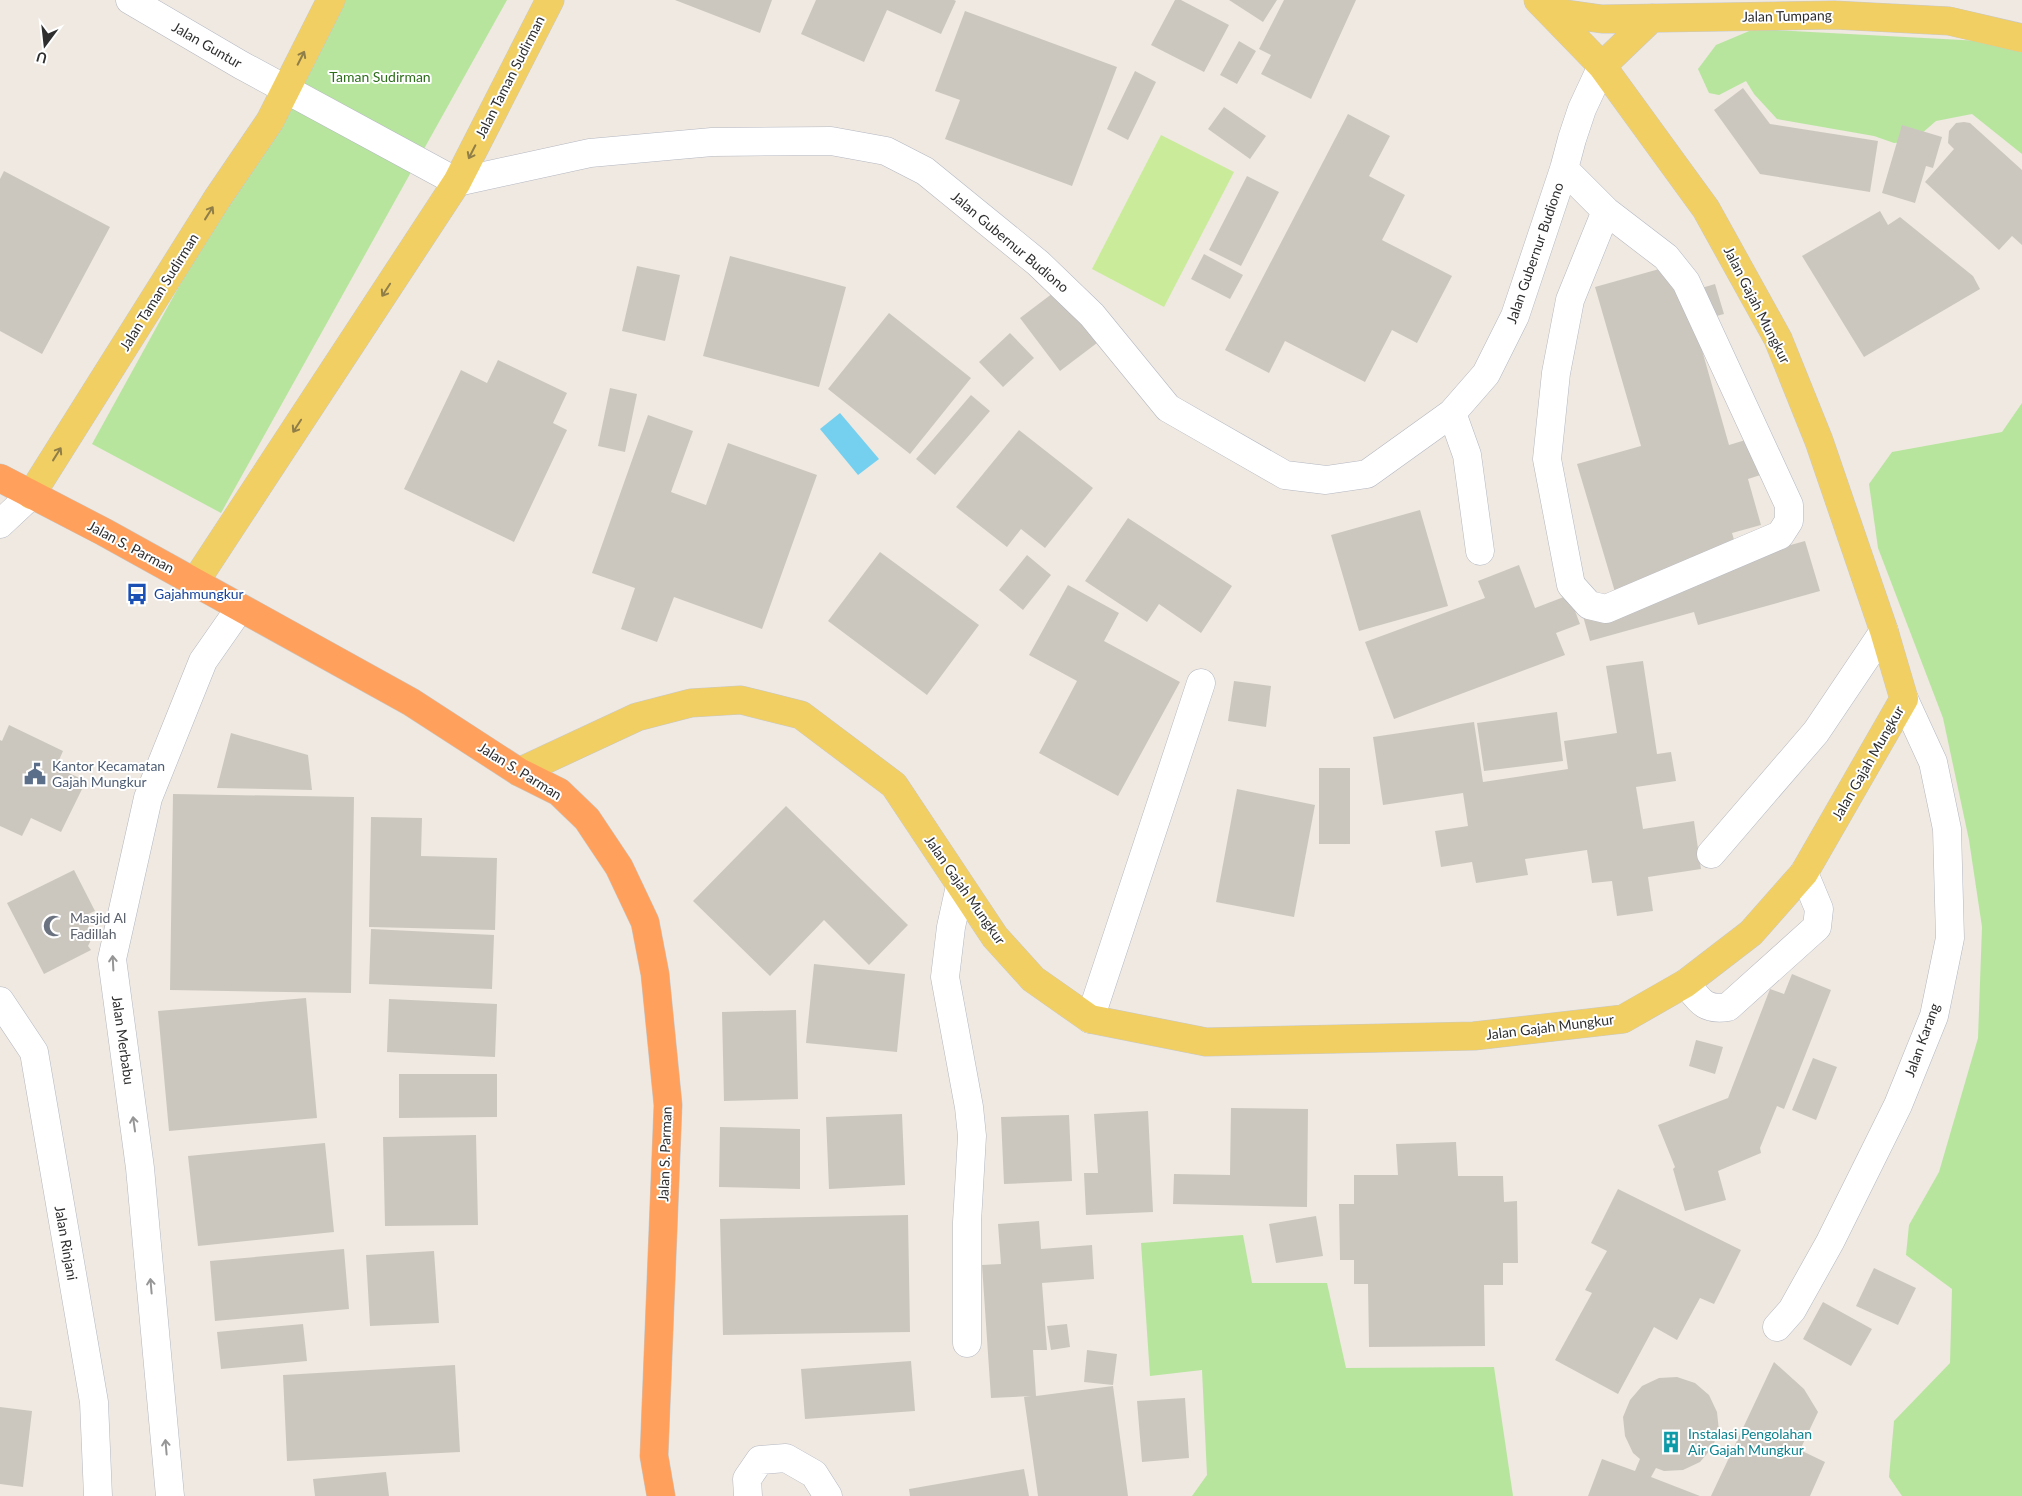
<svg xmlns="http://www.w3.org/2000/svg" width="2022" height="1496" viewBox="0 0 2022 1496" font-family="Lato,sans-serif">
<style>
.green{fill:#b7e59e}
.pitch{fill:#caec9a}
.water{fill:#75d0f0}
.building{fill:#cbc7bf}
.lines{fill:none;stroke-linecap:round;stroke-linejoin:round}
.minor-casing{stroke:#b4b7c1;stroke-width:29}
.major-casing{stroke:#c9c9c9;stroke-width:29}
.highway-casing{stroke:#c9c9c9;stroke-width:29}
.minor{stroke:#fff;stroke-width:28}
.major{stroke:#f2cf63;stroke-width:28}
.highway{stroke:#ffa15c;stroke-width:28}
.oneway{stroke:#907e48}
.oneway2{stroke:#969696}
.labels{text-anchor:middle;stroke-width:4;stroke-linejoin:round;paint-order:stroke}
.street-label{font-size:14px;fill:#2e2e2e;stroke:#fff}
.park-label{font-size:14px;fill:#2d6e1b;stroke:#fff}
.transit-label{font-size:14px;fill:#164399;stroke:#fff;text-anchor:start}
.service-label{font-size:14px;fill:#4e5e75;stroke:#fff;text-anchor:start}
.worship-label{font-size:14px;fill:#5b616d;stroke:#fff;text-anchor:start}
.culture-label{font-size:14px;fill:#0d838f;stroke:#fff;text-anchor:start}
</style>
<rect width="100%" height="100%" fill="#efe9e1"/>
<!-- green -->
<path class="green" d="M337,0H507L221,513L92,444Z
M1754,29L2000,42L2022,45V154L1972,114L1936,121L1913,141L1894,143L1874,136L1777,119L1754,94L1746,81L1719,95L1709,93L1698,69L1716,45Z
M2022,403V1496H1902L1889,1477L1894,1421L1950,1363L1952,1289L1906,1255L1909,1225L1939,1172L1978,1038L1982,927L1969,840L1943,718L1878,548L1869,484L1892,452L2002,432Z
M1243,1235L1252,1283H1327L1346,1368L1494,1367L1513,1496H1192L1207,1475L1202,1370L1150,1376L1141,1243Z"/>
<!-- pitch -->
<path class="pitch" d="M1161,135L1234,172L1164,307L1092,269Z"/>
<!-- water -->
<path class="water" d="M840,413L879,459L858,475L820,429Z"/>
<!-- building -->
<path class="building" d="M675,0H772L760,33Z
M816,0H954L956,1L941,34L887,10L864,62L801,34Z
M1175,0H1181L1229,25L1204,72L1151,45Z
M1229,0H1277L1263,22Z
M1284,0H1356L1311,99L1261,74L1271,55L1259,49Z
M965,11L1117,67L1072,186L945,139L960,100L935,91Z
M1239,41L1256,51L1237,84L1220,75Z
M1135,71L1156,82L1128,140L1107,129Z
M1743,88L1770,124L1878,141L1870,192L1760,174L1714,110Z
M1224,107L1266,136L1250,159L1208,129Z
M1348,114L1390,136L1369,176L1405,195L1382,240L1452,276L1417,343L1392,330L1365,382L1285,341L1269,373L1225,350Z
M1964,122L1970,123L2022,170V245L2012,236L1999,250L1925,182L1954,149L1948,143L1949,131L1956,123Z
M1902,125L1942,137L1933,168L1926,166L1915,203L1882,193Z
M4,171L110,227L42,354L0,331V179Z
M1247,176L1279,192L1241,266L1209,250Z
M1880,211L1888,225L1900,217L1973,276L1980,289L1864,357L1802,256Z
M1204,254L1243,275L1230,299L1191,279Z
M730,256L846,287L819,387L703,356Z
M637,266L680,275L665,341L622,331Z
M1670,266L1678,295L1715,284L1724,314L1694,322L1729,445L1762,435L1773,471L1748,479L1761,525L1732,533L1740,559L1805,541L1820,591L1698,625L1694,612L1590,641L1579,602L1615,592L1577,464L1641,446L1595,287Z
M1057,290L1097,343L1060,371L1020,318Z
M889,313L971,378L910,454L828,389Z
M1010,333L1034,358L1003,387L979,362Z
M498,360L567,393L553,423L567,430L514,542L404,489L461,370L487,383Z
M610,388L637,394L625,452L598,446Z
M971,395L990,411L935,475L916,459Z
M648,415L693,431L671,492L706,505L728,443L817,475L762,629L674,597L657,642L621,629L635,588L592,573Z
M1019,430L1093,488L1045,548L1021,529L1007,547L956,507Z
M1420,510L1448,606L1359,631L1331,535Z
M1128,518L1232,586L1201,633L1159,604L1147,622L1085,581Z
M880,552L979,625L927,695L828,621Z
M1027,555L1051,575L1023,610L999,590Z
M1519,565L1535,608L1569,595L1580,624L1556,633L1565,655L1394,719L1365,642L1485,598L1478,581Z
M1068,585L1119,613L1104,641L1180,682L1118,796L1039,753L1077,681L1029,655Z
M1643,661L1657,754L1671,752L1676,781L1636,787L1643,829L1694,821L1701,869L1648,877L1653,911L1617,916L1612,881L1592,883L1587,850L1525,859L1528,875L1476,883L1472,862L1441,867L1435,831L1468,826L1463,793L1383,805L1373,737L1474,722L1483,782L1568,769L1564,741L1617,733L1606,666Z
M1234,681L1271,686L1266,727L1228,721Z
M1557,712L1563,761L1484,771L1477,723Z
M9,725L63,751L56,767L86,781L61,832L31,818L22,836L0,826V740L2,741Z
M231,733L308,755L312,790L217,788Z
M1319,768H1350V844H1319Z
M1237,789L1315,805L1294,917L1216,902Z
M173,794L354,797L351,993L170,990Z
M786,806L908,925L869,965L824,920L770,976L693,901Z
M371,817L422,818L421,856L497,858L495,930L369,927Z
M74,870L95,911L84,916L93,936L88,946L91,950L44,974L7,903Z
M371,929L494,935L492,989L369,984Z
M814,964L905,974L897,1052L806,1043Z
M1792,974L1831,990L1784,1109L1777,1106L1760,1148L1761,1153L1718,1171L1726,1200L1685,1211L1673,1169L1675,1167L1658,1125L1728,1098L1770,989L1784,994Z
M306,998L317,1118L169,1131L158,1011Z
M389,999L497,1004L495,1057L387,1052Z
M796,1010L798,1099L724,1101L722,1012Z
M1696,1040L1723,1047L1715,1074L1689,1066Z
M1813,1058L1837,1067L1816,1120L1792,1110Z
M399,1074H497V1117L399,1118Z
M1231,1108L1308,1109L1307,1207L1173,1204L1174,1174L1230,1175Z
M1148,1111L1153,1212L1086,1215L1084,1173H1098L1094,1114Z
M902,1114L905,1185L829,1189L826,1117Z
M1069,1115L1072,1181L1004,1184L1001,1117Z
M720,1127L800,1129V1189L719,1187Z
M476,1135L478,1225L385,1226L383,1137Z
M1456,1142L1458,1176H1503L1504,1202L1517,1201L1518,1263H1503V1285H1484L1485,1346L1369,1347L1368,1284H1354V1260H1340L1339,1204H1354V1175H1398L1396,1144Z
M325,1143L334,1232L198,1246L188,1156Z
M1618,1189L1741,1250L1714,1304L1700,1298L1677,1340L1654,1327L1618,1394L1555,1360L1592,1293L1585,1290L1607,1251L1591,1243Z
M908,1215L910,1332L723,1335L720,1219Z
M1316,1216L1323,1256L1276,1263L1269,1224Z
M1039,1221L1041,1249L1092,1245L1094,1279L1042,1283L1047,1350H1033L1036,1396L1113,1386L1128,1496H1038L1024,1397L1031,1396L991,1398L982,1265L1001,1264L998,1224Z
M344,1249L349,1309L215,1321L210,1261Z
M434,1251L439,1323L370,1326L366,1255Z
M1874,1268L1916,1288L1898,1325L1856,1306Z
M1823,1302L1872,1329L1851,1366L1803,1339Z
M303,1324L307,1361L221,1369L217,1332Z
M1067,1324L1070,1347L1051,1350L1047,1326Z
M1087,1350L1117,1354L1113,1385L1084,1382Z
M911,1361L915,1411L805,1419L801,1369Z
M1774,1362L1804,1389L1818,1412L1800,1450L1825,1462L1810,1496H1711Z
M455,1365L460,1452L287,1461L283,1375Z
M1677,1377L1695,1383L1709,1395L1717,1412L1719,1431L1712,1448L1700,1462L1683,1470L1664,1471L1656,1468L1651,1477L1700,1496H1588L1602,1459L1635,1471L1640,1459L1633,1453L1625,1436L1623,1417L1630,1400L1642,1386L1659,1378Z
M1185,1398L1189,1458L1142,1462L1137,1401Z
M0,1407L32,1411L23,1487L0,1484Z
M1024,1469L1029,1496H910L909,1489Z
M386,1472L389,1496H315L313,1479Z"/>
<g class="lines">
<!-- minor casing -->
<g class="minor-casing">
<path id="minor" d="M130,0L241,65L457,182L590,153L712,142L831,141L886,151L925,171L1038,263L1092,315L1168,408L1285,475L1326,480L1367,474L1452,413L1486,374L1515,316L1564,169L1572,139L1582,109L1602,66
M1564,169L1606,211L1666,257L1686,282L1789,505V521L1780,535L1606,609L1589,605L1571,585L1547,459L1556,373L1570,300L1606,211
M1452,413L1467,455L1480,551
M0,524L31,495
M1711,854L1816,732L1884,631
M960,886L951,927L945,977L969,1107L972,1136L967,1222V1343
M1686,983C1699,1000 1704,1011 1728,1007L1817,927L1819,909L1804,873
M0,1001L34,1052L94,1402L98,1496
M1090,1019L1201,683
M1777,1327L1792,1310L1830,1242L1898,1105L1934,1016L1950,938L1947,829L1933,762L1904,699
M170,1496L140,1168L112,959L148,798L203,661L240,608
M748,1496L747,1479L760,1460L786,1458L814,1474L828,1496"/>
</g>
<!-- major casing -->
<g class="major-casing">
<path id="major" d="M1551,12L1602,19L1834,15L1949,21L2022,38
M1602,66L1652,18
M31,495L217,199L270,121L331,0
M195,582L457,182L550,0
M519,772L637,717L691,703L741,700L801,715L894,785L995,937L1033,979L1090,1019L1206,1042L1474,1036L1623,1019L1686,983L1751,933L1804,873L1904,699L1884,631L1819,441L1778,339L1706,209L1602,66L1538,0"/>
</g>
<!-- highway casing -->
<g class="highway-casing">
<path id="highway" d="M0,478L104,532L411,702L519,772L559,792L587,819L619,867L645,922L655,974L668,1105L654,1456L661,1496"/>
</g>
<!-- minor -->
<use href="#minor" class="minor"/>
<!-- major -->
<use href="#major" class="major"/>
<!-- highway -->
<use href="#highway" class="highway"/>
</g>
<!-- one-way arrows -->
<defs><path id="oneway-shaft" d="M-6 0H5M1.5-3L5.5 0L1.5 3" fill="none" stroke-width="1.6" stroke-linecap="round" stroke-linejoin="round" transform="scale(1.25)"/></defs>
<g class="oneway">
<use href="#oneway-shaft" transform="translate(301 58) rotate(-63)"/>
<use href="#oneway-shaft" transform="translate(472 152) rotate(117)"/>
<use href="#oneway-shaft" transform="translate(209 213) rotate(-58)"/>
<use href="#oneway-shaft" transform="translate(386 290) rotate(123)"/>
<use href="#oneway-shaft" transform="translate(297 426) rotate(123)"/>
<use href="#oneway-shaft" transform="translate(57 454) rotate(-58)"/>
</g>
<g class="oneway2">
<use href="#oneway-shaft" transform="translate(113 963) rotate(-93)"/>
<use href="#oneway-shaft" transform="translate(134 1124) rotate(-98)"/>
<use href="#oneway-shaft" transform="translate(151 1286) rotate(-95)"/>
<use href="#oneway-shaft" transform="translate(166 1447) rotate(-95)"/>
</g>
<!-- icons -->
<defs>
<g id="bus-bare" transform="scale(1.725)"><path d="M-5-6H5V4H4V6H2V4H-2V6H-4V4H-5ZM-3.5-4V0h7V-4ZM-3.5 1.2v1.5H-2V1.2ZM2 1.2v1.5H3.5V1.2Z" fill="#1a4fb4" stroke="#fff" stroke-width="2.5" paint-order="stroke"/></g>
<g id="civic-bare" transform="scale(1.725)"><path d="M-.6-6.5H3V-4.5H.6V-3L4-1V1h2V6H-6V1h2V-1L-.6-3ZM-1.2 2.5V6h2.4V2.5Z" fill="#5c6f8a" stroke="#fff" stroke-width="2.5" paint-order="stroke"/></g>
<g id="mosque-bare" transform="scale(1.725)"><path d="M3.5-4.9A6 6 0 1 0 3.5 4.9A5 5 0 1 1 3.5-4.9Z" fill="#6b7280" stroke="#fff" stroke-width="2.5" paint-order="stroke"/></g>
<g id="building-bare" transform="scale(1.725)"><path d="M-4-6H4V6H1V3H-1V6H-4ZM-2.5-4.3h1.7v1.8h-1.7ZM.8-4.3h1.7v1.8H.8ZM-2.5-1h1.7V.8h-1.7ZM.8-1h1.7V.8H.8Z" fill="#0f9aa8" stroke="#fff" stroke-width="2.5" paint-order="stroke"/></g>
</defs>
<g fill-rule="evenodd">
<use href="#bus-bare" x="137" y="594"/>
<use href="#civic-bare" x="35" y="774"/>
<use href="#mosque-bare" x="54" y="926"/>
<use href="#building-bare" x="1671" y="1442"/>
</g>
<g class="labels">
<!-- street labels -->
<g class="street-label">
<text transform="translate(1787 16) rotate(-1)" y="5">Jalan Tumpang</text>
<text transform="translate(207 45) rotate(30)" y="5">Jalan Guntur</text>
<text transform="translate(510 77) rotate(-63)" y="5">Jalan Taman Sudirman</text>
<text transform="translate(1010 242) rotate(40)" y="5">Jalan Gubernur Budiono</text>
<text transform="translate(1535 253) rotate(-71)" y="5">Jalan Gubernur Budiono</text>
<text transform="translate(159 292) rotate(-58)" y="5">Jalan Taman Sudirman</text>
<text transform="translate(1757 305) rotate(63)" y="5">Jalan Gajah Mungkur</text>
<text transform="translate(131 547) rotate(28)" y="5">Jalan S. Parman</text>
<text transform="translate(1868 763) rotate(-60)" y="5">Jalan Gajah Mungkur</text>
<text transform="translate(520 771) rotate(32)" y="5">Jalan S. Parman</text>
<text transform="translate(965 890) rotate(55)" y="5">Jalan Gajah Mungkur</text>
<text transform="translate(1550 1027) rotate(-7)" y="5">Jalan Gajah Mungkur</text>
<text transform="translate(123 1040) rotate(82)" y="5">Jalan Merbabu</text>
<text transform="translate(1922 1040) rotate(-70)" y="5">Jalan Karang</text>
<text transform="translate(665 1154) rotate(-88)" y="5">Jalan S. Parman</text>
<text transform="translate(66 1243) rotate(80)" y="5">Jalan Rinjani</text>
</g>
<!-- park labels -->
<g class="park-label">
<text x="380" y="82">Taman Sudirman</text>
</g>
<!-- transit labels -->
<g class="transit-label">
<text x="154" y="599">Gajahmungkur</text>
</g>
<!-- service labels -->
<g class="service-label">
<text x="52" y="771">Kantor Kecamatan<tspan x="52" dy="16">Gajah Mungkur</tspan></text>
</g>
<!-- worship labels -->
<g class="worship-label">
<text x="70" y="923">Masjid Al<tspan x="70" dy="16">Fadillah</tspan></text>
</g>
<!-- culture labels -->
<g class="culture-label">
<text x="1688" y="1439">Instalasi Pengolahan<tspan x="1688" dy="16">Air Gajah Mungkur</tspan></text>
</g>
</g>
<!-- north arrow -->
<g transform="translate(45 45) rotate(195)" stroke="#ffffff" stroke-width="4" paint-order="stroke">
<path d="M0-4L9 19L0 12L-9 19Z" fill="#2e2e2e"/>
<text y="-8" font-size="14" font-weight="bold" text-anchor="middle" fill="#2e2e2e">U</text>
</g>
</svg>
